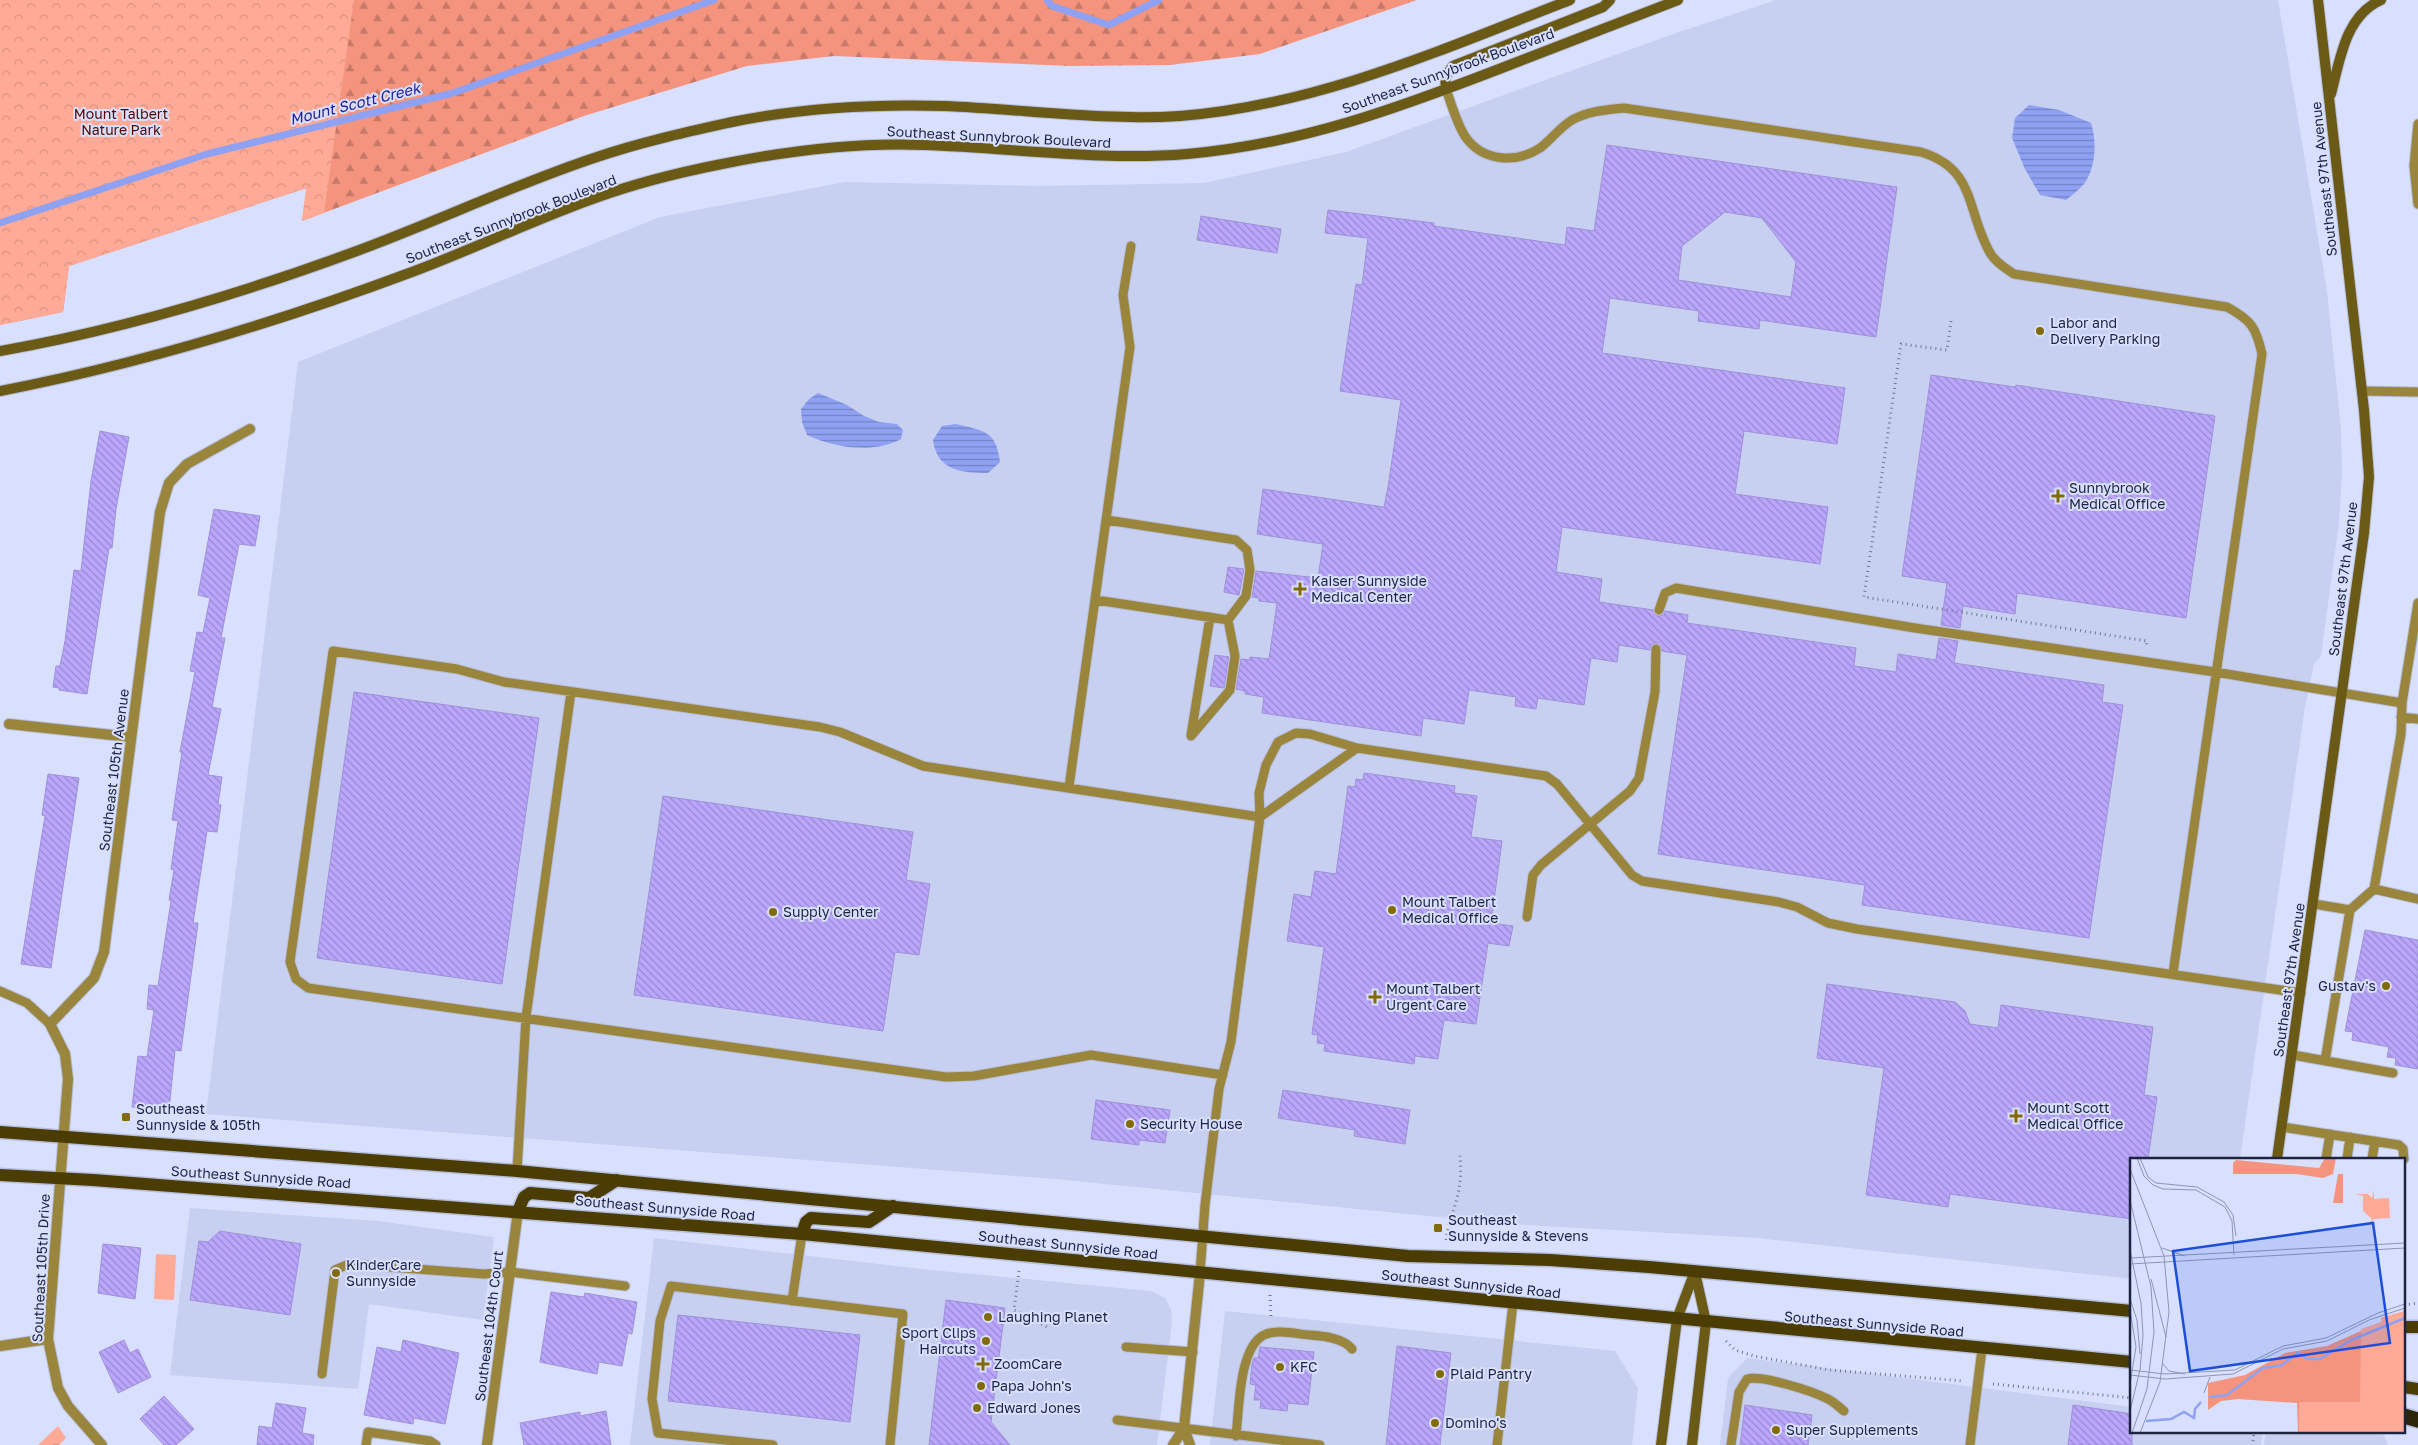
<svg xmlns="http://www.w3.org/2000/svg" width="2418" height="1445" viewBox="0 0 2418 1445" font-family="'Golos Text',sans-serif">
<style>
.built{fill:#c7d0f0}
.forest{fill:url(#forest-firs)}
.park{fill:url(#park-crowns)}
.pitch{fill:#ffaa96}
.water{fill:url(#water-rules)}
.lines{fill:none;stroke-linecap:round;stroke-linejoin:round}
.stream{stroke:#8fa1f3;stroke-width:7}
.building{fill:url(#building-back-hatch);stroke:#a090d8;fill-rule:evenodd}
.lane-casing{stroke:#b7bedc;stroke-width:11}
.street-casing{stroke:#b7bedc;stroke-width:12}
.secondary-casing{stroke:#b7bedc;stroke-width:12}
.primary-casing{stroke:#b7bedc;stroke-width:15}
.highway-casing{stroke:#b7bedc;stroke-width:18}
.path{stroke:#727996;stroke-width:3;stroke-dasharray:1 4;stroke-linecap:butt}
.lane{stroke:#99853c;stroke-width:9}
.street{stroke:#99853c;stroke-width:10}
.secondary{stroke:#6b5a16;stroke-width:10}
.primary{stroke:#4a3c03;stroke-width:12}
.highway{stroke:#2c250a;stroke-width:15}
.poi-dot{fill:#826b06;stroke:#d8e0fe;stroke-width:2}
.labels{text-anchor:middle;stroke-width:4;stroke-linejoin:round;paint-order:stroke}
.street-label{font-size:14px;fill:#1e2440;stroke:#d8e0fe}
.park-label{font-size:14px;fill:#530700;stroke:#d8e0fe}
.poi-label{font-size:14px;fill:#1e2440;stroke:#d8e0fe;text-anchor:start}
.water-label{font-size:15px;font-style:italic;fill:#231c93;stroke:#d8e0fe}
.inset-river{fill:none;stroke:#8fa1f3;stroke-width:2.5}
.inset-road{fill:none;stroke:#8e95b2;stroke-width:1}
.view{fill:#1d4ed8;fill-opacity:0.15;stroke:#1d4ed8;stroke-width:2.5}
.inset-edge{fill:none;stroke:#1e2440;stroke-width:2.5}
</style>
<defs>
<pattern id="forest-firs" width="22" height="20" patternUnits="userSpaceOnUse" patternTransform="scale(1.25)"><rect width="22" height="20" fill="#f5947e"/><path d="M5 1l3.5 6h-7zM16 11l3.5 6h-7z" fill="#c67969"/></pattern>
<pattern id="park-crowns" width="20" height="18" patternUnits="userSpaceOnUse" patternTransform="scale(1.25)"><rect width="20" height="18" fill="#ffaa96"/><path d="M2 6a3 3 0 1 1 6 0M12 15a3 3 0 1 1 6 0" fill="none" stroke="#da9282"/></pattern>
<pattern id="water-rules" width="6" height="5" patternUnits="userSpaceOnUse" patternTransform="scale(1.25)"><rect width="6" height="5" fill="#8fa1f3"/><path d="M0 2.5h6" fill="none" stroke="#7483c6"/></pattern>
<pattern id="building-back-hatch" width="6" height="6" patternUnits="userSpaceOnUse" patternTransform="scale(1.25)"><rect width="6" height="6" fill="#baa7fd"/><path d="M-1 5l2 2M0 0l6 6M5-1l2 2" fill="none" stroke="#9788ce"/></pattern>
</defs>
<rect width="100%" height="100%" fill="#d8e0fe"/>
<!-- built -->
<path class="built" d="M1776,0H2278L2327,291L2341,429L2342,474L2339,522L2321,656L2314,664L2305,707L2240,1159H2132V1279L1757,1238L1508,1224L1055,1179L206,1114L298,362L660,217L845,182L1038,186L1204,183L1346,152L1676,33Z
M190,1208L378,1221L494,1237L483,1320L369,1304L358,1389L170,1375Z
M654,1238L931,1270L1151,1291L1165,1298L1171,1310L1172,1322L1157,1445H630Z
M1225,1311L1615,1351L1638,1388L1632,1445H1210Z
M1747,1358L2132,1407V1431H2263L2261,1445H1720L1728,1378Z
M2266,1431H2344L2384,1435L2388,1445H2264Z"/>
<!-- forest -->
<path class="forest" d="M0,0H1417L1260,54L1170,65L1070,66L834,56L747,66L584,116L302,221L307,188L69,266L63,312L0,325Z"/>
<!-- park -->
<path class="park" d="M0,0H354L324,213L302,221L306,188L69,266L63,312L0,325Z
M58,1426L66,1438L59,1445H38Z"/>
<!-- pitch -->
<path class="pitch" d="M156,1254L176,1255L174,1300L154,1299Z"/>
<!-- water -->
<path class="water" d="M2029,105L2059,110L2091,123C2097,142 2096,167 2084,184C2079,190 2072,195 2066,200L2040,195L2025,169L2012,138L2015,118Z
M818,393L847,405L864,416L879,422L897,424L903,430L901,439C873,454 835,448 807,435L802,422L801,409L809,399Z
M956,424C984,431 996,430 1000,462L988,473C962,473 937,471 933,440L942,426Z"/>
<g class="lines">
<!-- stream -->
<path class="stream" d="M1047,0L1052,6L1109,25L1159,0
M0,223L207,154L453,93L714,0"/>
</g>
<!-- building -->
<path class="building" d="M1607,145L1897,187L1876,337L1760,320L1759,329L1698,321L1699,311L1610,298L1602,353L1845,388L1837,444L1744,431L1735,494L1828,507L1820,564L1562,527L1556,572L1602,579L1599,602L1653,610L1657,616L1663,615L1665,611L1688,615L1687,623L1856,648L1854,666L1896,672L1898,654L1936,660L1939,638L1958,641L1954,663L2104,685L2102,702L2123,705L2089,938L1862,905L1865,885L1658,854L1687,655L1662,651L1661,646L1657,643L1651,645L1650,650L1619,645L1617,662L1591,658L1584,705L1538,698L1536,709L1515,706L1516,697L1469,690L1464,724L1423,718L1421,736L1262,713L1264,697L1245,694V691L1236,689L1241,659L1250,660V657L1269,659L1277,603L1259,601V598L1252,597L1256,571L1318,578L1323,544L1257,534L1263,489L1384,507L1388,487L1401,400L1340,391L1356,284L1362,285L1368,238L1325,233L1328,210L1434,223V226L1565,245L1567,227L1594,231ZM1725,212L1762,218L1796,262L1791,297L1678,280L1682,246Z
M1201,216L1281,229L1277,253L1197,240Z
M1931,375L2015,387L2016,385L2215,416L2186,618L2017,593L2015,614L1963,606L1960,628L1941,625L1947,583L1902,576Z
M100,431L129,437L116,509L112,548H109L87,694L59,690V688L53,687L56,666H60L65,641L74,570L81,571L91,481Z
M214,509L260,516L255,546L239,544L221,638H225L212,707L221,709L208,775L222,777L218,804L221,805L217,832L207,831L193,923H198L181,1051L175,1050L169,1110L132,1107L138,1056L147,1057L154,1010L147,1009L149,985L158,986L171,901L169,900L174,870L171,869L178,821L172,820L182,752H180L195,672L190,671L197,632L203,633L210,598L198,595Z
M1228,567L1244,569L1239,595L1224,592Z
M1215,655L1229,657L1224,688L1210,686Z
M354,692L539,718L502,984L317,958Z
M1364,773L1455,786L1454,793L1477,796L1471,837L1502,841L1491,923L1513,926L1509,946L1488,943L1476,1024L1444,1020L1438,1059L1415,1056L1414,1064L1324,1051L1325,1044L1317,1043L1318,1035L1312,1034L1324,947L1287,941L1294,894L1311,897L1315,871L1336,874L1348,786L1355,787L1356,779L1363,780Z
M48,774L79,778L51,968L21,964L45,816L42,815Z
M663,796L913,832L906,880L930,884L919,955L895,952L883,1031L634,995Z
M2365,930L2418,940V1069L2395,1065L2396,1058L2387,1057L2389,1047L2352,1040L2353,1032L2345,1031Z
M1827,984L1955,1002L1965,1011L1970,1024L1998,1028L2001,1005L2153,1027L2144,1095L2157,1097L2148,1159H2132V1219L1950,1194L1948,1207L1866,1195L1884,1068L1817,1058Z
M1283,1090L1410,1110L1405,1144L1354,1136L1355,1130L1278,1118Z
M1096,1100L1170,1110L1165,1143L1139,1140V1145L1091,1139Z
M220,1231L301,1244L290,1315L190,1300L199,1241L208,1242Z
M103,1244L141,1248L135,1299L98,1293Z
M551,1292L584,1297L585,1293L637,1302L632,1334L628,1333L622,1366L599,1362L597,1374L540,1362Z
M946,1300L1005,1308L991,1422L1010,1445H929Z
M678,1315L860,1335L850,1422L668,1401Z
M124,1340L130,1353L138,1349L151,1377L118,1393L99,1352Z
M403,1340L459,1353L445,1424L414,1418L413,1424L364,1415L377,1347L401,1352Z
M1397,1346L1451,1353L1440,1445H1386Z
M1260,1347L1314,1352L1308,1405L1288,1403L1287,1411L1260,1408L1261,1400H1254L1256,1385L1250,1384L1252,1364L1254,1358H1258Z
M164,1396L194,1429L176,1445H164L140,1419Z
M276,1403L306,1408L302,1433L314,1435L313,1445H257L259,1426L272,1428Z
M1745,1405L1812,1415L1808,1445H1740Z
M2073,1405L2132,1414V1445H2068Z
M606,1411L611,1445H524L520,1423L580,1412V1416Z"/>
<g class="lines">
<!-- lane casing -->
<g class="lane-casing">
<path id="lane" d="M1446,89C1451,103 1458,128 1467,139C1485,162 1517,163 1540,148C1551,140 1559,128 1572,120C1588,111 1605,110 1624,108L1921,152C1976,169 1966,209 1989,251C1994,261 2005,268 2014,274L2227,307C2251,320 2256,327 2262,354L2173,973
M2418,124L2414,166L2418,204
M2362,391L2418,392
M1107,520L1236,540L1247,550L1250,570L1246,596L1228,620L1235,656L1230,690L1191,736
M1096,600L1228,620
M1659,610L1665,593L1676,588L1915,628L2215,672L2402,703
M2401,717L2418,719
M1191,735L1210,617
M1069,787L1130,347L1123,295L1131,246
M2374,889L2418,899
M2314,904L2350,910L2374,889L2401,734L2402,703L2418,603
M1527,917L1533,875L1541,865L1630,791L1639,778L1655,692L1656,649
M0,991L27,1003L50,1024
M2293,1055L2393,1073
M2325,1061L2350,910
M1223,1075L1091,1055L974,1076L946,1077L308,988L296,979L290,962L333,651L457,669L504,682L820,727L840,732L923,766L1260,817L1357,748
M2282,1127L2399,1145L2403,1149L2404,1159
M2326,1159L2330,1134
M2347,1159L2350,1137
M2372,1159L2375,1141
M517,1171L526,1017L571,692
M1200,1273L1205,1205L1219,1089L1231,1042L1260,817L1259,793L1266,765L1278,742L1296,733L1310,734L1357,748L1546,776L1557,784L1632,875L1642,881L1779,902L1797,907L1828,923L1857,929L2301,993
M792,1301L802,1234
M1126,1347L1193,1352
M322,1374L335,1270L349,1264L484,1274L510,1272L625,1286
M1117,1420L1320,1445
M1236,1436C1239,1410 1239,1347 1264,1335C1276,1329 1297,1334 1310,1335C1324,1336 1344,1338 1352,1349
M366,1445L368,1432L430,1441L436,1445
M773,1445L658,1433L652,1399L660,1321L671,1286L903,1314L890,1445
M1497,1445L1513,1303
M1731,1445L1739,1392L1747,1379C1763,1375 1812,1391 1828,1399C1834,1402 1839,1407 1844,1411
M1970,1445L1982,1349"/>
</g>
<!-- street casing -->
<g class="street-casing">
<path id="street" d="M9,724L131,737
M0,1346L48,1339
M1184,1428L1190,1445
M102,1445L68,1406L58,1388L48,1339L68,1079L65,1054L50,1024L94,978L104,952L160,512L169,483L187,464L250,429
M487,1445L518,1211
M1173,1445L1184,1428L1200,1273"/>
</g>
<!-- secondary casing -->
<g class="secondary-casing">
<path id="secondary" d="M1446,89L1445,77L1453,66L1603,7L1610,0
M2331,94C2340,60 2345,16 2381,0
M0,351C120,330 240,294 354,252C436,222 515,184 597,157C641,142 687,132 732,122C801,108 874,104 944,106C1023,109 1101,121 1180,116C1318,105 1443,49 1570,0
M0,391C140,364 278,322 412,272C474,249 535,219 598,197C637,183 677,173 717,165C785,151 856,142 925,145C1013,148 1100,161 1187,154C1302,144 1401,107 1507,66C1564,44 1621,22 1678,0
M2277,1159L2364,533L2369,477L2364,410L2318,0
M1661,1445L1677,1319L1695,1271
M1692,1445L1706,1322L1695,1272"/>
</g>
<!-- primary casing -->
<g class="primary-casing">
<path id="primary" d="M0,1132L517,1171L1408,1256L1550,1260L1649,1267L2132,1311
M0,1175L93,1180L802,1234L2132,1362
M518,1211L524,1197L530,1193L589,1198L617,1180
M802,1234L806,1222L811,1218L869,1222L893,1206
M2404,1327H2418
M2404,1387L2418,1389"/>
</g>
<!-- highway casing -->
<g class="highway-casing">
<path id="highway" d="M2404,1416L2418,1420"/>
</g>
<!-- path -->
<path class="path" d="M1951,321L1947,350L1901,344L1864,597L2147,641L2146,648
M1446,1240C1448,1225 1453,1213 1457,1198C1461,1184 1461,1169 1460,1155
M1019,1271L1014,1310L1049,1328
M1270,1295L1271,1318
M2404,1305L2418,1303
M1726,1341L1735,1350L1754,1356L1830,1370L1964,1381
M1993,1384L2132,1398
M2253,1441L2254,1431"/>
<!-- lane -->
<use href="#lane" class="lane"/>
<!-- street -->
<use href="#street" class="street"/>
<!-- secondary -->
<use href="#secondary" class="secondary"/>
<!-- primary -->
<use href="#primary" class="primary"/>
<!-- highway -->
<use href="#highway" class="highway"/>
</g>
<!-- markers -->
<g class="poi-dot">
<circle cx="2040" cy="331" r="5"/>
<path d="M2055.5 488.5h5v5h5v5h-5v5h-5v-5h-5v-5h5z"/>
<path d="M1297.5 581.5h5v5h5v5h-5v5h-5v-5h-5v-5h5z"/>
<circle cx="1392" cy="910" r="5"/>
<circle cx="773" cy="912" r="5"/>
<circle cx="2386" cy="986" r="5"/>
<path d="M1372.5 989.5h5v5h5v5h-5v5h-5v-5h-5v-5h5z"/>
<path d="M2013.5 1108.5h5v5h5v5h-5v5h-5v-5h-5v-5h5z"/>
<rect x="121" y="1112" width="10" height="10" rx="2.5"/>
<circle cx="1130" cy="1124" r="5"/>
<rect x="1433" y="1223" width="10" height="10" rx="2.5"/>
<circle cx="336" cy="1273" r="5"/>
<circle cx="988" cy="1317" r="5"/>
<circle cx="986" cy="1341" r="5"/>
<path d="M980.5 1356.5h5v5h5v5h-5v5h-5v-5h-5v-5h5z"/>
<circle cx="1280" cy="1367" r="5"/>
<circle cx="1440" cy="1374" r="5"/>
<circle cx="981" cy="1386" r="5"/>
<circle cx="977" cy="1408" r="5"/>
<circle cx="1435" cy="1423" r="5"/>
<circle cx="1776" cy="1430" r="5"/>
</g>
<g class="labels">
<!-- street labels -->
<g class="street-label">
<text transform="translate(1448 71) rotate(-20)" y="5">Southeast Sunnybrook Boulevard</text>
<text transform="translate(999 137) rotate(3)" y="5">Southeast Sunnybrook Boulevard</text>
<text transform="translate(2324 179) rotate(-96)" y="5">Southeast 97th Avenue</text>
<text transform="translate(511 219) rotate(-21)" y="5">Southeast Sunnybrook Boulevard</text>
<text transform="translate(2343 579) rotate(-83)" y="5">Southeast 97th Avenue</text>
<text transform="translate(114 770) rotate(-83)" y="5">Southeast 105th Avenue</text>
<text transform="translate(2289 980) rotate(-82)" y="5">Southeast 97th Avenue</text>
<text transform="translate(261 1177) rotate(4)" y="5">Southeast Sunnyside Road</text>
<text transform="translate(665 1208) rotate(5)" y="5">Southeast Sunnyside Road</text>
<text transform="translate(1068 1245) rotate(6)" y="5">Southeast Sunnyside Road</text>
<text transform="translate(41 1268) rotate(-87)" y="5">Southeast 105th Drive</text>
<text transform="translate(1471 1284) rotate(6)" y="5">Southeast Sunnyside Road</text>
<text transform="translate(1874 1324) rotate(5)" y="5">Southeast Sunnyside Road</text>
<text transform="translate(489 1326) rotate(-83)" y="5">Southeast 104th Court</text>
</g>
<!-- park labels -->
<g class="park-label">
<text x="121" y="119">Mount Talbert<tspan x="121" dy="16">Nature Park</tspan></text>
</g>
<!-- poi labels -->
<g class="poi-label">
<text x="2050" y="328">Labor and<tspan x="2050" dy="16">Delivery Parking</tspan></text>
<text x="2069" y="493">Sunnybrook<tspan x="2069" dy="16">Medical Office</tspan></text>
<text x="1311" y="586">Kaiser Sunnyside<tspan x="1311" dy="16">Medical Center</tspan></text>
<text x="1402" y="907">Mount Talbert<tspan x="1402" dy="16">Medical Office</tspan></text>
<text x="783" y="917">Supply Center</text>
<text x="2376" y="991" text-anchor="end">Gustav's</text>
<text x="1386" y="994">Mount Talbert<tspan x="1386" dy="16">Urgent Care</tspan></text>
<text x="2027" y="1113">Mount Scott<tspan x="2027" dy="16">Medical Office</tspan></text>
<text x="136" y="1114">Southeast<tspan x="136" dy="16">Sunnyside &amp; 105th</tspan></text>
<text x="1140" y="1129">Security House</text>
<text x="1448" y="1225">Southeast<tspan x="1448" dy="16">Sunnyside &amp; Stevens</tspan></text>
<text x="346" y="1270">KinderCare<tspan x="346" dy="16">Sunnyside</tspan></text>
<text x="998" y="1322">Laughing Planet</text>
<text x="976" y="1338" text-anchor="end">Sport Clips<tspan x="976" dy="16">Haircuts</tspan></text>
<text x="994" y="1369">ZoomCare</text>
<text x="1290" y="1372">KFC</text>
<text x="1450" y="1379">Plaid Pantry</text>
<text x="991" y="1391">Papa John's</text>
<text x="987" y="1413">Edward Jones</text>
<text x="1445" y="1428">Domino's</text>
<text x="1786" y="1435">Super Supplements</text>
</g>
<!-- water labels -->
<g class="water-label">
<text transform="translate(355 104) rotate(-14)" y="5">Mount Scott Creek</text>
</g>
</g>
<!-- overview -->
<g transform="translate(2130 1158)">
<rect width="275" height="275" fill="#d8e0fe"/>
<path d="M195,0H206L203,16L193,20L166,16H103V5L106,2L189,10ZM208,16H213V45H203ZM275,153V275H168L167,245L108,241L91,243L78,252V225L115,217L155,195L197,188L251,164V160Z" fill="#f5947e"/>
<path d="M244,32V41L259,40L260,60L244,61L238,68L242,61L233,53V38L225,36H238L242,40ZM275,153V275H169V244H230L231,171L251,164V160Z" fill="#ffaa96"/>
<path class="inset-river" d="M79,239L97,237L133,210L152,207L168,195L178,201H190L221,182L275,160M16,263L41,261L54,254L64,260L65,251L71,244"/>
<path class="inset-road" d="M7,0L14,18L23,27L33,31L66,32L95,49L102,63L104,97M10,0L18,19L26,25L67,29L94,44L103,57L106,78M0,11L34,98L39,154L30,224L10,275M0,42L21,129L24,174L17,231L2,275M32,90L55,98M0,92L11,145L13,177L10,212L0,253M0,100L275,85M0,106L275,90M21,121L36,179M0,141L7,162L10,196M0,152L6,189L0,226M33,206L39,213L55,216M0,212L35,216L105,212L153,188L196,180L248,155L275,146M0,217L35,221L103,216L153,191L197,183L239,162L275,150M74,235L80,219"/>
<path class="view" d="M243,65L260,185L60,213L43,93Z"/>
<rect width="275" height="275" class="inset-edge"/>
</g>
</svg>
